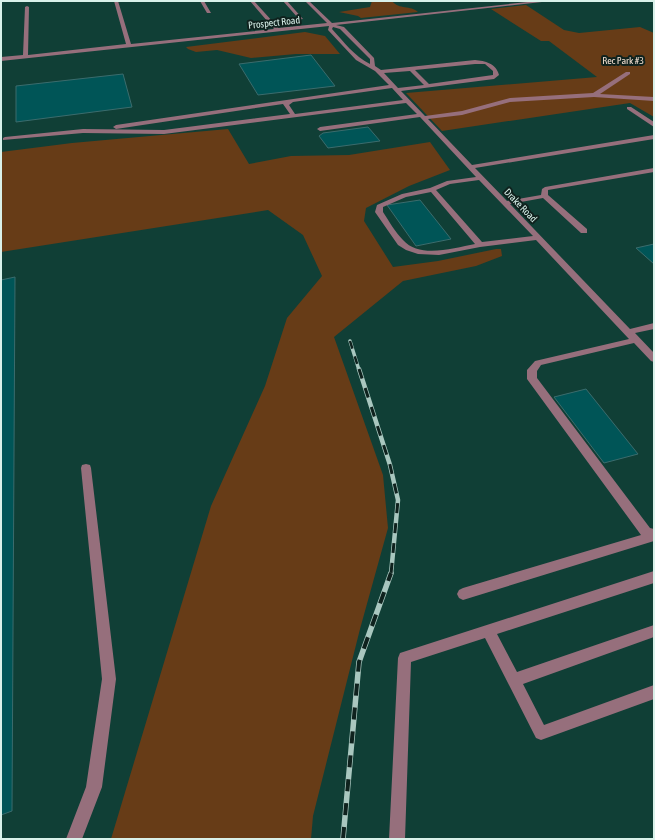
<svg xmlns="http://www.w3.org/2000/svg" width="655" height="840" viewBox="0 0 655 840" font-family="'Asap Condensed',sans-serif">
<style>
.green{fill:#673c17}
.building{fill:#005557;stroke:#3b6c6d}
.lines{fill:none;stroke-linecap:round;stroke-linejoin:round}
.minor{fill:#966f7c;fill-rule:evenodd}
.rail-far2-casing{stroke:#a9c7bf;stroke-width:3.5}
.rail-far1-casing{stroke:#a9c7bf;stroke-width:4.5}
.rail-casing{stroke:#a9c7bf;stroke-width:5.5}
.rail-far2{stroke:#0f221e;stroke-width:2.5;stroke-dasharray:8;stroke-linecap:butt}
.rail-far1{stroke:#0f221e;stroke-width:3;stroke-dasharray:10;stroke-linecap:butt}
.rail{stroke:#0f221e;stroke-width:4;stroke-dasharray:12;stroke-linecap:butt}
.labels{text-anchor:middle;stroke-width:4;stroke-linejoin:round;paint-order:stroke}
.far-street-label{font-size:10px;fill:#d9f1ea;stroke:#0f221e}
.far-park-label{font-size:10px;fill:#f4e0d2;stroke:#0f221e}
</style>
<rect width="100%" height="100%" fill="#103f36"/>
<!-- green -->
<path class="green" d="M372,1H392C399,10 411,5 418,12L361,18L358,16L339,12L370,7Z
M526,5L564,30L579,33L640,27L654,33V117L630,103L442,131L406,93L597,77L549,41H541L491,9Z
M305,32L325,36L340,54H296L251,58L217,50L196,52L188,49L186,47Z
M228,129L249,164L291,156L349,155L430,142L450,170L409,186L366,208L364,221L393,267L438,261L496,249H501L502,256L476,266L403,281L334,337L383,475L388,528L360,629L313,816L311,839H111L211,506L265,386L287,318L322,276L303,235L268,210L1,252V152L72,143Z"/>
<!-- building -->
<path class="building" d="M311,55L335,86L258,95L239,64Z
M123,74L132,107L16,122V86Z
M368,127L380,141L328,148L319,136L323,133Z
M420,200L451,239L416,246L387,205Z
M654,244V264L636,248Z
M15,277L12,811L1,815V280Z
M586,389L638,454L604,463L554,397Z"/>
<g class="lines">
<!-- minor -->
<path class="minor" d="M114,1H118L131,44L274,29L250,1H254L273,22L298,18L283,1H287L303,19L275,24L278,28L327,23L305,1H309L332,23L537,1H551L336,25L344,27L374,58L375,66L381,70L475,60C485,61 496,63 499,75L494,79L401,91L425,116L462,111L510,98L593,93L626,72H630V74L600,94L654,97V101L594,97L510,102L462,115L428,119L472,165L654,135V139L475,168L507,201L541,195L542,189L545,187L654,168V172L548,190V195L587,229V233H581L543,198L510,204L630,329L654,323V329L635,333L654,353V362L651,361L634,343L541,365L537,371V378L650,528L654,529V541L463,600L459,598L457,594L459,590L463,588L641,535L527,379V370L535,361L629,339L536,240L480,247L439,255L418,254L406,250L398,245L375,212L377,205L402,194L430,188L447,181L476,177L420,117L320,131L317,129L320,127L417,114L406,103L164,134L83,133L3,140V138L5,137L83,129L164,130L290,114L283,104L116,129L113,127L116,125L389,85L375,71L356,60L328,30L329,26L1,61V57L23,55L25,7L27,6L29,7L28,55L126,44ZM333,27L340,29L370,59V64C354,56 344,42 332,29ZM475,64H485L493,71V75L429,84L415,70ZM410,71L424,85L398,88L384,73ZM392,88L403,100L295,114L289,105L293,102ZM479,180L533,236L482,242L436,190L450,184ZM431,192L475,244C453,248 420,259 403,240C395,232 389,221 383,212V207L406,197Z
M200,1H204L211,13H207Z
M627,107H631L654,122V127L627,109Z
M86,464L90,465L91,468L116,679L102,787L82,839H66L86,787L102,679L81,468L82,465Z
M654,571V583L497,634L517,672L654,625V637L523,684L544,725L654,685V699L541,740L536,738L485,638L411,662L405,839H389L398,658L400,653Z"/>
<!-- rail-far2 casing -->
<g class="rail-far2-casing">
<path id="rail-far2" d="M350,341L359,370"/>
</g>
<!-- rail-far1 casing -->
<g class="rail-far1-casing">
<path id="rail-far1" d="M359,369L390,465L398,500L391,574"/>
</g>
<!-- rail casing -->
<g class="rail-casing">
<path id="rail" d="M343,839L359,662L391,573"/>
</g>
<!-- rail-far2 -->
<use href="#rail-far2" class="rail-far2"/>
<!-- rail-far1 -->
<use href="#rail-far1" class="rail-far1"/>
<!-- rail -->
<use href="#rail" class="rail"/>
</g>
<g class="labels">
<!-- far-street labels -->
<g class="far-street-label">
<text transform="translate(274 22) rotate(-6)" y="4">Prospect Road</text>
<text transform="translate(521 205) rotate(46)" y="4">Drake Road</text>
</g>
<!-- far-park labels -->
<g class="far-park-label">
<text x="623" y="64">Rec Park #3</text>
</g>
</g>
<!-- border -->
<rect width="655" height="840" fill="none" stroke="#d9f1ea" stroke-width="4"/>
</svg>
